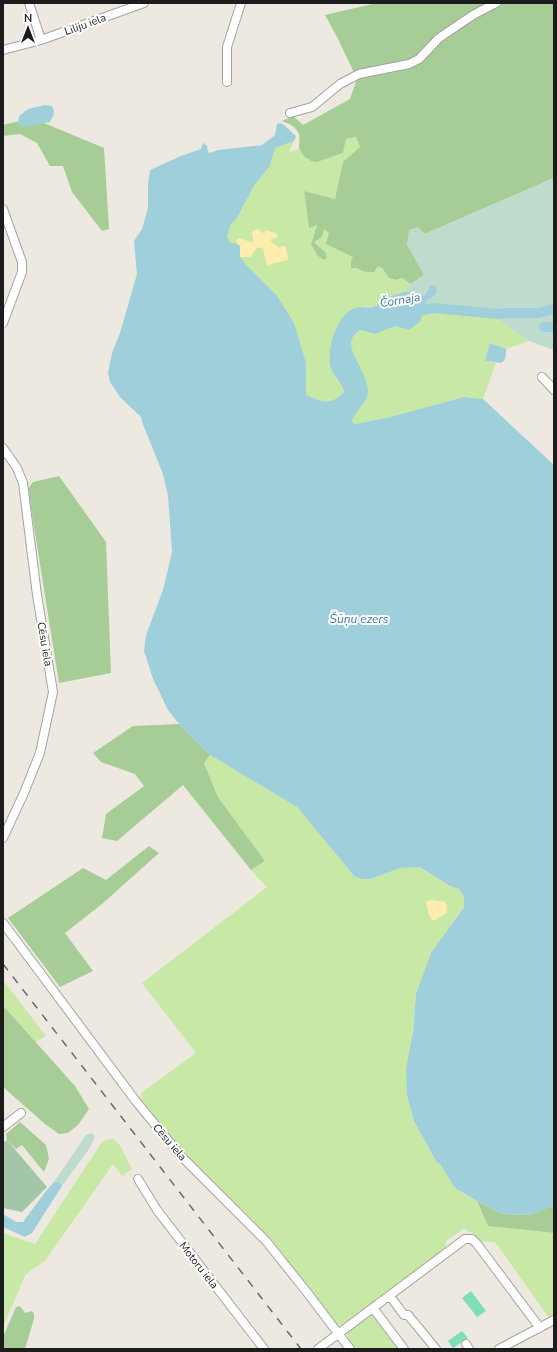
<svg xmlns="http://www.w3.org/2000/svg" width="557" height="1352" viewBox="0 0 557 1352" font-family="'Nunito Sans',sans-serif">
<style>
.grass{fill:#c8e9a5}
.forest{fill:#a6cd95}
.wetland{fill:#bddccd}
.sand{fill:#ffedad}
.cemetery{fill:#a2c6a7}
.pitch{fill:#7ddeb7}
.water{fill:#a0cfdc}
.lines{fill:none;stroke-linecap:round;stroke-linejoin:round}
.river{stroke:#a0cfdc;stroke-width:10}
.minor-casing{stroke:#a3a3a3;stroke-width:10}
.minor{stroke:#fff;stroke-width:8}
.rail{stroke:#6a6a6a;stroke-width:1.5;stroke-dasharray:8 8;stroke-linecap:butt}
.labels{text-anchor:middle;stroke-width:4;stroke-linejoin:round;paint-order:stroke}
.street-label{font-size:11px;fill:#1c1c1c;stroke:#fff}
.water-label{font-size:12px;font-style:italic;fill:#4576a3;stroke:#fff}
</style>
<rect width="100%" height="100%" fill="#ede9e1"/>
<!-- grass -->
<path class="grass" d="M356,137L360,147L343,162L335,199L304,191L309,227L317,225L311,245L318,256L322,257L326,253L314,242L324,229L330,233L354,257L351,261V267L356,268L361,271L376,268L378,266L383,269L389,278L396,280L402,278L411,284L406,291L398,295L385,298L376,306L358,307L335,378L343,386L344,392C330,406 323,402 306,395V363L247,266L240,257H250L257,247L263,248L264,251L266,262L270,264L287,260V255L269,240L274,233L271,232L253,235V243L240,239L236,240L239,245L229,242L227,237L230,226L237,218L255,184L270,166L275,148L294,141L289,152L299,149L306,157L317,162L343,153L346,139Z
M435,311L496,318L529,341L506,349L490,343L486,361L496,363L483,399L464,397L386,418L355,424L352,420L355,414L362,407L368,393L350,347L351,339L360,330L375,334L395,326L409,330L419,322L422,315Z
M210,755L297,807L354,876L371,879L400,868L420,867L450,886L459,889L464,897V907L452,922L416,994L407,1096L414,1121L437,1163L440,1164L455,1188L477,1201L488,1226L554,1233V1315L549,1318L495,1242L479,1241L473,1233L469,1232L464,1228L446,1241L445,1250L345,1325H336L270,1238L187,1156L142,1100L141,1093L196,1053L142,983L267,887L251,870L265,861L218,797L204,762Z
M3,980L46,1036L36,1042L7,1010L3,1007Z
M112,1138L120,1145L132,1169L122,1176L113,1164L45,1261L26,1274L3,1326V1233L35,1244L102,1142Z
M372,1313L402,1349H356C352,1343 344,1337 349,1329Z"/>
<!-- forest -->
<path class="forest" d="M377,3H554V178L425,234L407,244L424,275L411,284L402,278L396,280L389,278L383,269L378,266L374,272C367,273 362,271 356,268H352L351,267V261L353,257L326,244L329,233L324,229L322,237L314,242L326,253L327,258L324,260L318,256L311,245L317,225L309,228L304,191L335,199L343,162L360,147L356,137L346,139L343,153L317,162C309,162 300,154 299,147C299,143 300,138 299,134C296,127 290,124 282,121L293,116L303,125L350,99L357,79L337,37L325,15Z
M32,118L104,148L109,229L102,231L72,192L63,166H50L37,143L20,134L3,136V125Z
M59,476L106,542L111,673L59,683L28,489L33,482Z
M179,724L210,755L204,763L218,797L265,861L251,870L183,785L117,841L102,838L106,814L144,786L135,774L101,762L93,753L133,726Z
M149,846L159,853L102,904L65,933L93,971L60,987L8,918L83,868L106,880Z
M3,1007L7,1010L75,1086L89,1109L78,1125L68,1133L59,1134L45,1124L3,1087Z
M20,1122L46,1145L49,1159L44,1172L22,1145L16,1149L7,1140L6,1134Z
M477,1201L503,1214L529,1215L554,1205V1233L488,1226Z
M20,1306L25,1313L32,1311L34,1314V1319L25,1349H3V1337L16,1307Z"/>
<!-- wetland -->
<path class="wetland" d="M554,178V350L529,341L496,318L435,311L422,315L426,301L434,295V285L426,294L418,299L406,291L411,284L424,275L407,244L409,230L418,227L425,234Z
M92,1133L95,1137L89,1149L62,1186L59,1182H54L86,1135Z"/>
<!-- sand -->
<path class="sand" d="M258,229L263,233H265V230L276,233L278,237L270,240L279,248L282,246L286,247L287,255L289,256L287,260L271,264L269,266L267,265L266,259L265,258L264,251L263,248L257,247L250,257H240V247L236,240L239,238L253,243V235L251,234L253,231Z
M429,900L446,902L447,912L436,920H432L429,915L426,903Z"/>
<!-- cemetery -->
<path class="cemetery" d="M7,1140L47,1187L22,1212L3,1208V1143Z"/>
<!-- pitch -->
<path class="pitch" d="M471,1291L486,1311L477,1317L462,1298Z
M462,1331L468,1338L453,1348L448,1341Z"/>
<!-- water -->
<path class="water" d="M45,105L52,106C56,113 53,116 50,122L23,127L18,124L19,116L28,109Z
M280,123L284,125L296,136L294,141L275,148L270,166L255,184L237,218L230,226L227,237L230,242L239,245L240,247V257L247,266L277,296L294,323L306,363V395C323,402 330,406 344,392C342,382 334,378 331,368C328,359 330,346 333,337C338,324 344,309 360,307C365,307 372,308 376,306C379,304 382,300 386,298C392,295 398,295 406,291L418,298L426,294L430,285L437,286L436,294L426,301L420,322L409,330L395,326L375,334L360,330C358,332 353,335 352,339C346,349 368,375 368,391C368,403 356,410 352,421L355,424L386,418L464,397L483,399L554,465V1205L529,1215L503,1214L477,1201L455,1188L440,1164L437,1163L414,1121L407,1096L406,1069L413,1032L416,994L431,953L464,907V897L459,889L450,886L420,867L400,868L371,879H362L354,876L297,807L210,755L179,724L168,710L153,679L144,651L146,635L163,590L172,552L168,496L163,474L142,422L141,417L120,397L110,382L108,373L112,353L120,333L137,274L134,241L142,229L148,208V184L150,170L181,156L201,149L202,145L204,143L207,146L208,152L210,153L218,150L262,145L275,135L277,124Z
M490,343L506,349C506,354 506,361 501,363L485,361Z
M54,1182H59L62,1186L32,1233L25,1237L3,1227V1214L16,1222H23L46,1191Z"/>
<g class="lines">
<!-- river -->
<path class="river" d="M409,313L433,308L498,314L507,313H538L554,309
M544,327H554"/>
<!-- minor casing -->
<g class="minor-casing">
<path id="minor" d="M29,3L41,40
M3,50L41,40L144,3
M227,82V47L241,3
M290,113L312,107L340,84L359,74L409,64L419,59L439,38L473,15L496,3
M3,209L22,262V272L3,323
M542,377L554,390
M3,448L17,468L23,483L37,595L53,692L40,753L24,793L3,838
M3,923L135,1100L180,1155L266,1241L306,1291L350,1349
M3,1127L21,1113
M138,1179L157,1210L264,1349
M390,1296L404,1315H408L436,1349
M373,1308L404,1349
M466,1344L469,1349
M318,1349L465,1239H472L477,1244L540,1328
M499,1349L554,1320"/>
</g>
<!-- minor -->
<use href="#minor" class="minor"/>
<!-- rail -->
<path class="rail" d="M3,964L301,1349"/>
</g>
<g class="labels">
<!-- street labels -->
<g class="street-label">
<text transform="translate(85 24) rotate(-20)" y="4">Liliju iela</text>
<text transform="translate(45 644) rotate(80)" y="4">Cēsu iela</text>
<text transform="translate(170 1142) rotate(49)" y="4">Cēsu iela</text>
<text transform="translate(199 1265) rotate(52)" y="4">Motoru iela</text>
</g>
<!-- water labels -->
<g class="water-label">
<text transform="translate(400 300) rotate(-9)" y="4">Čornaja</text>
<text x="359" y="623">Šūņu ezers</text>
</g>
</g>
<!-- border -->
<rect width="557" height="1352" fill="none" stroke="#1c1c1c" stroke-width="8"/>
<!-- north arrow -->
<g transform="translate(28 28)" stroke="#ffffff" stroke-width="3" paint-order="stroke">
<path d="M0-3L7 15L0 10L-7 15Z" fill="#1c1c1c"/>
<text y="-6" font-size="11" font-weight="bold" text-anchor="middle" fill="#1c1c1c">N</text>
</g>
</svg>
